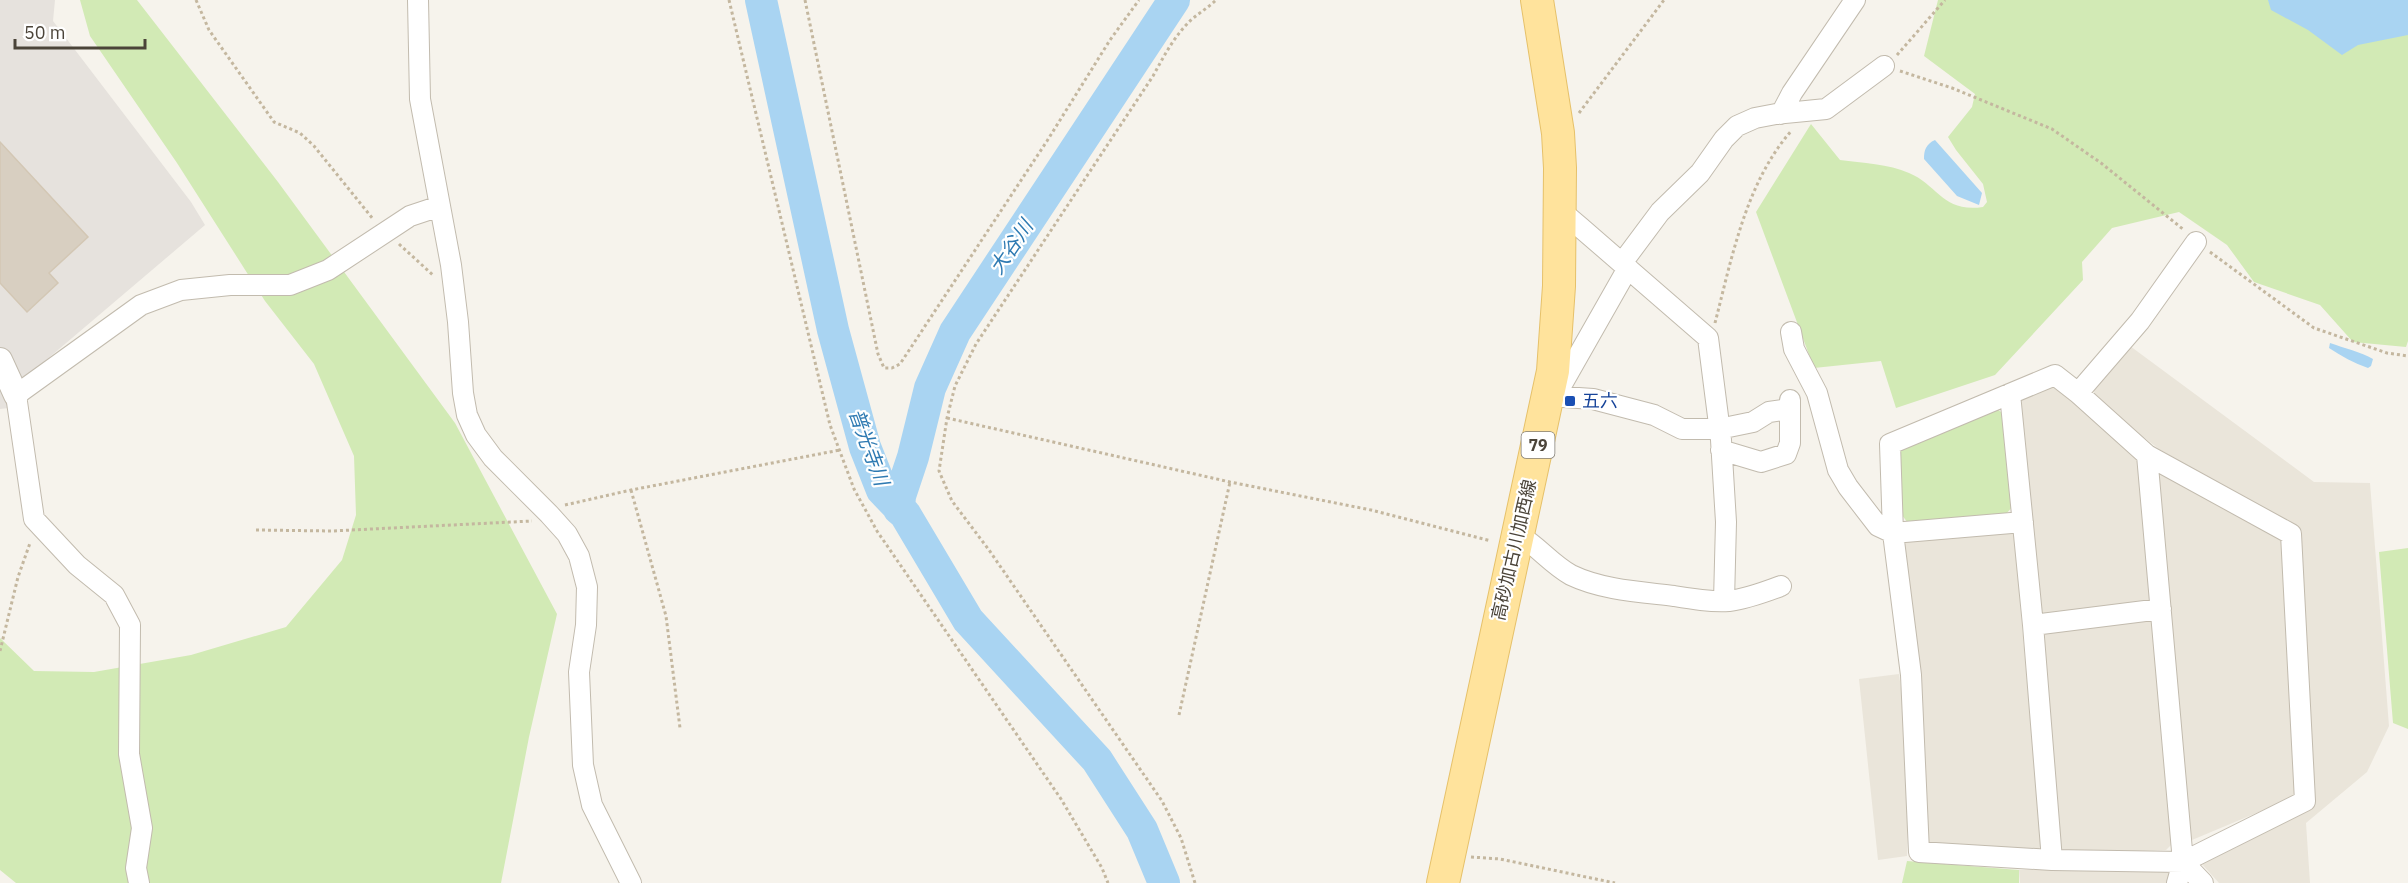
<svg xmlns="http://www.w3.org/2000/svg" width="2408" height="883" viewBox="0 0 2408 883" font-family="'IBM Plex Sans','Noto Sans JP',sans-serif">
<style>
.residential{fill:#eae5da}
.industrial{fill:#e6e2dd}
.green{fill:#d2eab5}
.water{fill:#a9d4f2}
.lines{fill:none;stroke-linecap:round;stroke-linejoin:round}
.river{stroke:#a9d4f2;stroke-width:32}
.building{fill:#d8cfc1;stroke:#d3c7b4;stroke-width:1.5}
.minor-casing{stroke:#c2bbae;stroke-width:22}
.tertiary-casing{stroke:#c2bbae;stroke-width:26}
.primary-casing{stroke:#e6c16a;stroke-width:34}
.path{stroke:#c4b79f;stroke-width:3;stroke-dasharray:3 3;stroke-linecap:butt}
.minor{stroke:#fff;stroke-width:20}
.tertiary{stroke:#fff;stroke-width:24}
.primary{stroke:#ffe39c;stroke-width:32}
.transit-dot{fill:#1a4fb4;stroke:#fff;stroke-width:2}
.labels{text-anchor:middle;stroke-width:4.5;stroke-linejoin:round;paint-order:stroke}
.shield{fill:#fff;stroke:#817c74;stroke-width:1.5}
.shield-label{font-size:16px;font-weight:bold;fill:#4b4439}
.transit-label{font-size:18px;fill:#164399;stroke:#fff;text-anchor:start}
.street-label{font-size:18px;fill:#4b4439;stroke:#fff}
.water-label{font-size:20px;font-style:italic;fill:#2e7ab2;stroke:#fff}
</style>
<rect width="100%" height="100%" fill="#f6f3ec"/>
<!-- residential -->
<path class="residential" d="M2130,346L2314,482L2370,483L2389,726L2367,772L2306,823L2310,883H2219L2200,862V856L2315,805L2300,529L2159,449L2099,403L2094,394L2095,383Z
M2056,385L2140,457L2151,594L2149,601L2046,615L2038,609L2021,398Z
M2159,473H2165L2282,537L2299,787L2292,798L2192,840L2188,836Z
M2014,531L2041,846L2037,851L1932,845L1925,838L1901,541Z
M2153,618L2173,843L2166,850L2066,853L2059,847L2040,633Z
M1899,674L1905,720L1908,788L1907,856L1878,860L1859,679Z
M2019,870H2167L2195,883H2020Z"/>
<!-- industrial -->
<path class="industrial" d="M0,0H55L53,21L191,202L205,225L32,372L6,386L9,408L0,409Z"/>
<!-- green -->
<path class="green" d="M80,0H137L278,182L455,423L557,614L529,737L501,883H16L0,870V638L34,671L94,672L191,655L286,627L342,560L356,515L354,456L314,364L265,301L177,163L90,36Z
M1938,0H2408V341L2406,347L2353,342L2320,305L2254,282L2227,245L2179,212L2112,228L2082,262L2083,280L1995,375L1896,408L1881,361L1814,368L1756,212L1811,124L1840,160C1862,163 1889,164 1909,173C1938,185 1943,213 1983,207L1987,202L1983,184L1956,150L1948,137L1972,107L1975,94L1924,56Z
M1997,409L2005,415L2013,506L2006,514L1910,526L1902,515L1899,453L1906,444Z
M2408,548V729L2393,723L2379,552Z
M1907,861L2019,870V883H1902Z"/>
<!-- water -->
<path class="water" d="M2268,0H2408V35L2358,45L2342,55L2308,30L2271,10Z
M1935,140L1982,193L1979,205L1957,196L1924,159C1924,150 1926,144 1935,140Z
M2330,343C2344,348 2361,352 2373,359L2371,366L2368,368C2354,363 2341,356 2329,348Z"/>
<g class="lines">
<!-- river -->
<path class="river" d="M761,0L833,330L865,447L882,490L905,514L968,620L1097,760L1142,830L1164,883
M905,514L899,509L900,496L913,457L930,388L955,332L1174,0"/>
</g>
<!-- building -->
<path class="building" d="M0,142L88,237L49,273L58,283L27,312L0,283Z"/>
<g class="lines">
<!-- minor casing -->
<g class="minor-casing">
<path id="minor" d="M418,0L420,99L451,265L458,322L463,393L467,415L476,435L493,458L549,514L567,534L579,556L587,587L586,625L579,672L583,765L592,805L631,883
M1781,114L1792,93L1855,0
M1560,214L1567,216L1580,227L1708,338L1721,440L1726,522L1724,601
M1622,263L1660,212L1700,173L1724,139L1737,126L1755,118L1776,114L1826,109L1884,66
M1791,332L1794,349L1817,393L1838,470L1848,487L1878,526L1893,533L2023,522
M2055,375L2078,393L2147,455L2291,534L2305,801L2183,862L2052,860L1919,852L1911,675L1893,533L1890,444Z
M1557,393L1628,268
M2078,393L2140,321L2196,242
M2010,394L2033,625L2052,860
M1549,396L1593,399L1654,415L1682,429H1719L1753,422L1769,412L1790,409
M1721,450L1761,462L1786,454L1790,443V400
M2147,455L2183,862L2177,883
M1517,534C1537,545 1551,564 1571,575C1602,590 1641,592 1674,596C1692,599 1710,602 1729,601C1747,599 1765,592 1781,586
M2033,625L2161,609
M2183,862L2203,883
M139,883L136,868L142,828L129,754L130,625L114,595L77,565L34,519L16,395L141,305L181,290L230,285H290L328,270L410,216L440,206"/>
</g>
<!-- tertiary casing -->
<g class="tertiary-casing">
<path id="tertiary" d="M0,360L16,395"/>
</g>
<!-- primary casing -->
<g class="primary-casing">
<path id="primary" d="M1443,883L1553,371L1559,286L1560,168L1558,133L1537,0"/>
</g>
<!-- path -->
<path class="path" d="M196,0L209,30L274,122L300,133L314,146L373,219
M729,0L830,425L854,489L877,531L1061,799L1102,868L1108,883
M805,0L878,354L884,368H892L900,364L1047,141L1110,40L1139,0
M1897,55L1945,0
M1900,71L1952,88L2052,129L2101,163L2184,230
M1579,113L1664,0
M399,244L434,276
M2210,252L2314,328L2387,353L2408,356
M1715,323C1732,257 1746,182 1792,130
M947,418L1230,482L1371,510L1491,541
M631,490L666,616L680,728
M565,505L631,490L840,450
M256,530L332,531L532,521
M0,651L18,577L30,543
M1179,715L1230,482
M1471,857L1500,859L1615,883
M1195,883L1181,838L1162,801L989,550L952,501L939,471L947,418L955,386L976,344L1153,76C1163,58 1172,40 1187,24C1195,15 1207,9 1216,0"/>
<!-- minor -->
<use href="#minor" class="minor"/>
<!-- tertiary -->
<use href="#tertiary" class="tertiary"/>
<!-- primary -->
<use href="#primary" class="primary"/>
</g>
<!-- markers -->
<rect class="transit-dot" x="1564" y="395" width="12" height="12" rx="3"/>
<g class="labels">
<!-- shield labels -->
<rect class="shield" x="1521.5" y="432" width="33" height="26" rx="4.5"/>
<g class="shield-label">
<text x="1538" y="451">79</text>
</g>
<!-- transit labels -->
<g class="transit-label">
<text x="1582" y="407">五六</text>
</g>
<!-- street labels -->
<g class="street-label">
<text transform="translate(1514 550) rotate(-77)" y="6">高砂加古川加西線</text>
</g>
<!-- water labels -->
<g class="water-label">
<text transform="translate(1011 247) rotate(-56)" y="7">大谷川</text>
<text transform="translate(869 447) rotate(70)" y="7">普光寺川</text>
</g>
</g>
<!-- scale -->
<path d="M15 39v9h130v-9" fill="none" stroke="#4b4439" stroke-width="3"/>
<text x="24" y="39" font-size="18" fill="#4b4439" stroke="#ffffff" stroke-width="4.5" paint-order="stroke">50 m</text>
</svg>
